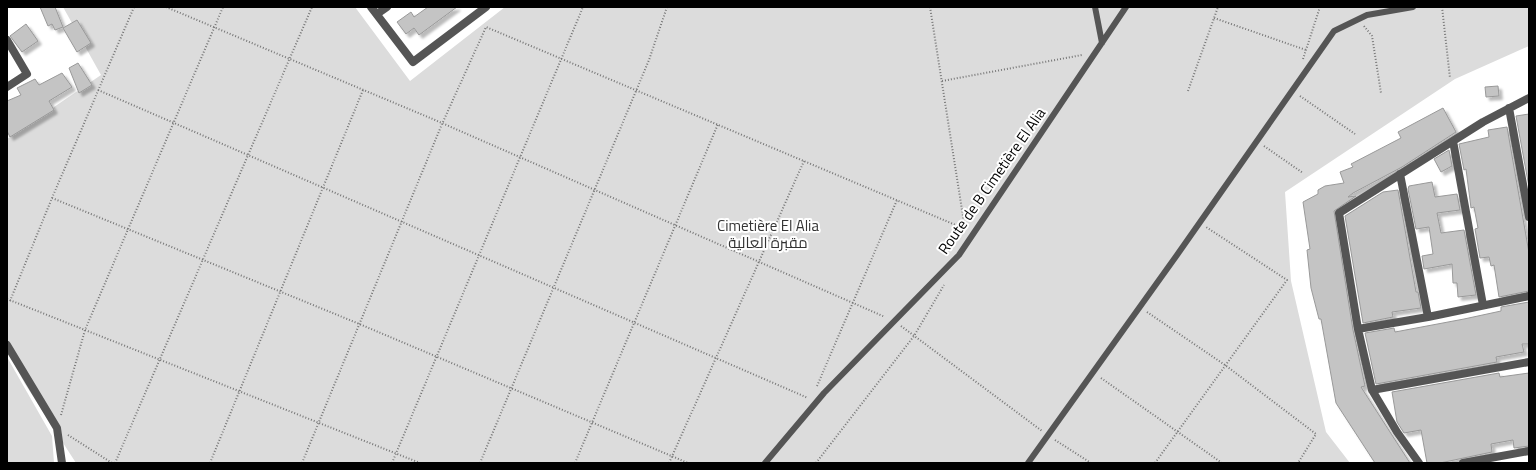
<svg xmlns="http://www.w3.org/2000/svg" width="1536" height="470" viewBox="0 0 1536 470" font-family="'Titillium Web',Cairo,sans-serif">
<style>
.green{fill:#dcdcdc}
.building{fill:#c4c4c4;stroke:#999;filter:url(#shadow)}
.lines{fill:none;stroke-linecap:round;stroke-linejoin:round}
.path{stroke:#777;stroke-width:2;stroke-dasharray:1 2;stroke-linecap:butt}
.service{stroke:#555;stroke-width:6}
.minor{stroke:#555;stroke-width:8}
.labels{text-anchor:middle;stroke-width:4;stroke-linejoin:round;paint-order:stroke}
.street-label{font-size:15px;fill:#000;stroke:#fff}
.park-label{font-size:15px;fill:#333;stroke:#fff}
</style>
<defs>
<filter id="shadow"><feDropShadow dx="3.5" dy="3.5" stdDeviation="1" flood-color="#0004"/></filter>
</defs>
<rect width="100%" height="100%" fill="#fff"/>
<!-- green -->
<path class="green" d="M63,7H355L410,81L505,7H1529V46L1455,79L1285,192L1291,281L1326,432L1350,463H76L25,384L7,350V139L101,75Z
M7,357L52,436L54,463H7Z"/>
<!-- building -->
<path class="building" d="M40,7H55L63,27L55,30L52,24L48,26Z
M428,7H457L419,35L414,28L406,34L397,22L411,12L414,17Z
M77,20L91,43L77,52L63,28Z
M26,24L38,41L22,52L10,36Z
M78,63L92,85L79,93L69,68Z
M62,73L72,87L49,101L54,110L10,137L7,131V101L21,95L17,88L35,79L39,85Z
M1498,86L1499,96L1486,97L1485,87Z
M1443,108L1456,132L1402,167L1353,193L1348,197L1356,196L1334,211L1353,330L1365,386L1361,387L1410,463H1375L1336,403L1321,319H1319L1311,288L1307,250L1310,249L1303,202L1318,194V190L1325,186L1344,183L1340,172L1353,167L1351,164L1401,138L1398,132Z
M1529,114V187L1516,116Z
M1507,127L1529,253V291L1499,297L1494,265L1491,266L1489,257L1480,258L1475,229L1478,228L1474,207L1471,208L1466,169L1464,170L1459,144L1489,137L1488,130Z
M1449,150L1452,166L1441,172L1434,159Z
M1432,182L1435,197L1457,194L1460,210L1437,213L1441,233L1464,230L1476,295L1458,297L1457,283H1453L1452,264L1424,269L1422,256L1433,254L1429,227L1416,229L1408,189L1409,186Z
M1398,190L1416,292H1418L1421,308L1392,312L1393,317L1363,323L1345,216L1383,192Z
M1529,302V344H1522L1524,352L1496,357L1497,362L1376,384L1365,333L1394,328L1395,332L1464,319L1501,311V307Z
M1499,373L1500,377L1529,373V446L1514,448L1513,440L1491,444L1492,452L1440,463H1427L1421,430L1404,433L1397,422L1392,392Z"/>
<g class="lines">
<!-- path -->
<path class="path" d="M166,7L435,120L885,317
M930,7L965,229
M1442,7L1450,78
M1214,18L1306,50
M1364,26L1372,36L1381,93
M1303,59L1320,7
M942,81L1082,55
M98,90L808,398
M1188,91L1218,7
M1300,96L1355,134
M1264,146L1303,173
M52,198L357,323L688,463
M7,299L420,463
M10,301L52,198L134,7
M1147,312L1225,365L1316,434L1298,463
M901,326L1042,431
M1101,378L1222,463
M817,386L897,200
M61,415L85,330L223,7
M68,435L112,463
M1055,440L1091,463
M115,463L312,7
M210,463L363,90
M302,463L442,124L486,27L965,229
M392,463L583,7
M480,463L649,60L667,7
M575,463L718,124
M669,463L804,161
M816,463L914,336L944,285
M1155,463L1287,280L1206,227"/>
<!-- service -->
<path class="service" d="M1095,7L1102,43
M765,463L824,393L959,255L1126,7
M1028,463L1177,255L1334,31L1367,15L1413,7"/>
<!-- minor -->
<path class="minor" d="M371,7L413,62L486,7
M377,14L387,7
M7,40L27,74L7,87
M1509,108L1529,217
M1453,141L1483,305
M1400,174L1428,317
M1358,329L1428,317L1529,296
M7,345L57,428L62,463
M1372,390L1529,362
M1419,463L1397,432L1372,390L1358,329L1339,213L1483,122L1529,98
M1463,463L1529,451"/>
</g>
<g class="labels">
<!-- street labels -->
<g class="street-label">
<text transform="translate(992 181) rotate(-55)" y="5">Route de B Cimetière El Alia</text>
</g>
<!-- park labels -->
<g class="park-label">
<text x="768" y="231">Cimetière El Alia<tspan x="768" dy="17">مقبرة العالية</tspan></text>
</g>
</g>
<!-- border -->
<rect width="1536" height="470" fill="none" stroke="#000000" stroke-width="16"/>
</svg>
